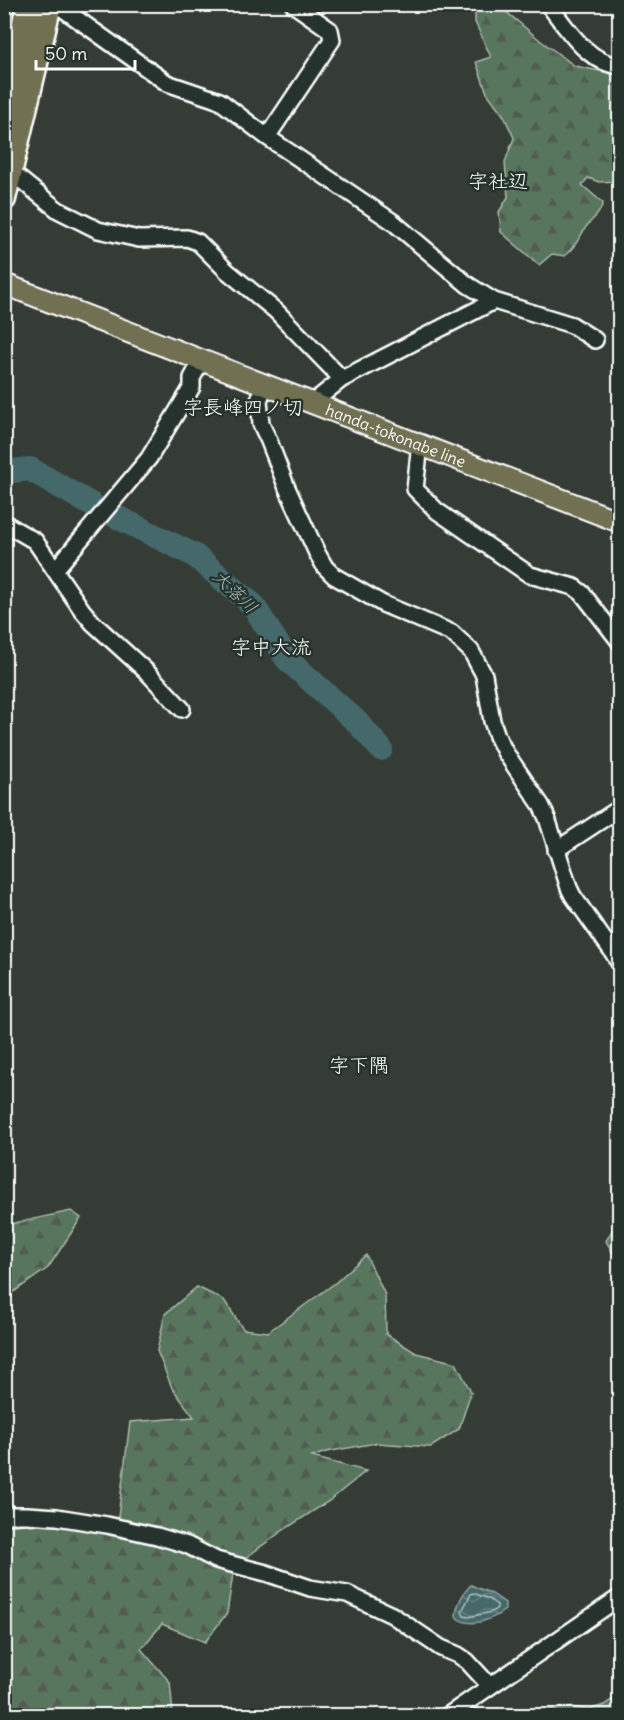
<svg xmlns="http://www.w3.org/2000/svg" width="624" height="1720" viewBox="0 0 624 1720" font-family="Delius,'Klee One',sans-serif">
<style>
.forest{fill:url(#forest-firs);stroke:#acbaae;stroke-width:1.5}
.water{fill:url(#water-waves);stroke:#8fa5a6;stroke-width:1.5}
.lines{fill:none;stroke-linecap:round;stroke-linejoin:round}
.shore{stroke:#b5c3c3;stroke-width:1.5}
.river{stroke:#45696a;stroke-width:24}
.minor-casing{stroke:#fff;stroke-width:20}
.major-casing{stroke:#fff;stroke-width:24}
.highway-casing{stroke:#fff;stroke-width:27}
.minor{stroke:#26332d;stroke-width:15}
.major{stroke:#716f52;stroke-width:20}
.highway{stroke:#716f52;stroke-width:22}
.labels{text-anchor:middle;stroke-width:5;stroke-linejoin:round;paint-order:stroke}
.street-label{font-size:16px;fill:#fff;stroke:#26332d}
.water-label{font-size:18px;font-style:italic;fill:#abbcbc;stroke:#26332d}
.quarter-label{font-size:20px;fill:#fff;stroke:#26332d}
</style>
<defs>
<pattern id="forest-firs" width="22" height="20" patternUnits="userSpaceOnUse" patternTransform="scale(1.5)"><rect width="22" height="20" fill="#58755d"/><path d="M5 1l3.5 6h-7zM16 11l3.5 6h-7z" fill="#515c53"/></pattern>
<pattern id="water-waves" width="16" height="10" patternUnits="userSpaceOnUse" patternTransform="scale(1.5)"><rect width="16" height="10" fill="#45696a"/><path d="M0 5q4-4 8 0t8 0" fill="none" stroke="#618080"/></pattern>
</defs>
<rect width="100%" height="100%" fill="#343c35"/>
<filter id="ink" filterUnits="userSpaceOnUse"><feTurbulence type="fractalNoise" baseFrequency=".0167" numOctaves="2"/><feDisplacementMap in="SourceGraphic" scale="12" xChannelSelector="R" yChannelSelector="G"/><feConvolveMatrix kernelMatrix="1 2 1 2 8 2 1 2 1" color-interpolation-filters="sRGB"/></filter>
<g filter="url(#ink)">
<!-- forest -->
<path class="forest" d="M475,5H498L541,41L575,66L604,72L619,73V181L599,182L588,178L582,185L603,203C598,218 594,216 586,227C579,239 575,246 565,256L552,254L539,265L501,232L499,212L508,197L505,162L514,138L504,116L487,93L476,62L491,57L475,22Z
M71,1211L81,1218L48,1268L5,1298V1225Z
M614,1227H619V1260L614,1255L606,1241Z
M366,1255L385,1295L386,1334L416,1353L456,1363L471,1392L459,1429L431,1447L376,1443L326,1452L312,1457L366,1471L329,1501L282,1531L244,1559L233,1574L227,1613L205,1642L162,1624L141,1649L170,1682L173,1715L5,1716V1526L63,1521L116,1533L130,1422L194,1417L172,1388L157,1351L165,1314L197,1287L224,1300L243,1329L268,1332L335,1283Z
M619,1268L620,1332H619L613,1308V1281Z
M619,1695V1715H533L536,1711L572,1707L589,1710L604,1705Z"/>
<!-- water -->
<path class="water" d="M471,1585L492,1594L505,1603V1610C492,1620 469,1629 456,1617C456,1606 463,1592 471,1585Z"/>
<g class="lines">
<!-- shore -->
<path class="shore" d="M473,1593L489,1599L497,1605V1608L492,1612L468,1617L464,1616L462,1611L471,1594Z"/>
<!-- river -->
<path class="river" d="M4,472L30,469L94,506
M115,516L194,555L253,605L287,659L357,722L381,749"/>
<!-- minor casing -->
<g class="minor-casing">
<path id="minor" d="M56,4L167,83L220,101L267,137L393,222L468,285L494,301L572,325L595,340
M548,4C567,28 587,63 620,66
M267,137L332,40L330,30L293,4
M11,172L58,210L98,230L139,239L187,238L198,242L227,271L276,311L342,379
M265,386L259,400L261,424L269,441L287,488L317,553L325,567L334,576L383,604L452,633L471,651L484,675L492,721L497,736L505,752L541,805L547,818L569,888L573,896L612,951L620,964
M312,403L342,379L494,301
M420,444L415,489L437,511L530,575L574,587L582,593L620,642
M4,523L35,541L82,610L93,623L146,671L182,709
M55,570L149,458L192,387V378L202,360
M556,850L620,808
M4,1515H27L57,1517L107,1525L157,1536L187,1545L216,1560L266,1573L310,1588L347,1594L392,1615L441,1648L458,1655L467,1661L490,1686
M447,1716L620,1597"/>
</g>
<!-- major casing -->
<g class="major-casing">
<g id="major">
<path id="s1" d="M4,284L620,522"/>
</g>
</g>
<!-- highway casing -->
<g class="highway-casing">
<path id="highway" d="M4,114L28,4
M4,199L50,4"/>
</g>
<!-- minor -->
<use href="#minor" class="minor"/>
<!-- major -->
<use href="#major" class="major"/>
<!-- highway -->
<use href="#highway" class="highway"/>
</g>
</g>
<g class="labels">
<!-- street labels -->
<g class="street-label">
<text dy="6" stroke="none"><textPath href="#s1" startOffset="420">handa-tokonabe line</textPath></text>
</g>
<!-- water labels -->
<g class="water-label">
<text transform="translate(235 592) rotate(44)" y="6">大落川</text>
</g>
<!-- quarter labels -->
<g class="quarter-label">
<text x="498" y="188">字社辺</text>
<text x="243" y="414">字長峰四ノ切</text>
<text x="271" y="654">字中大流</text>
<text x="359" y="1072">字下隅</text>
</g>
</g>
<!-- margin -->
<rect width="624" height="1720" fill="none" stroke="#26332d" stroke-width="24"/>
<rect x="12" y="12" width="600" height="1696" fill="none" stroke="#fff" stroke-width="2" filter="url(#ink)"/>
<!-- scale -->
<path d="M36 60v9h99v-9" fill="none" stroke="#ffffff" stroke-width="3"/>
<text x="45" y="60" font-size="18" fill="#ffffff" stroke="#26332d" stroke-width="4.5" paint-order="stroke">50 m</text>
</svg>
